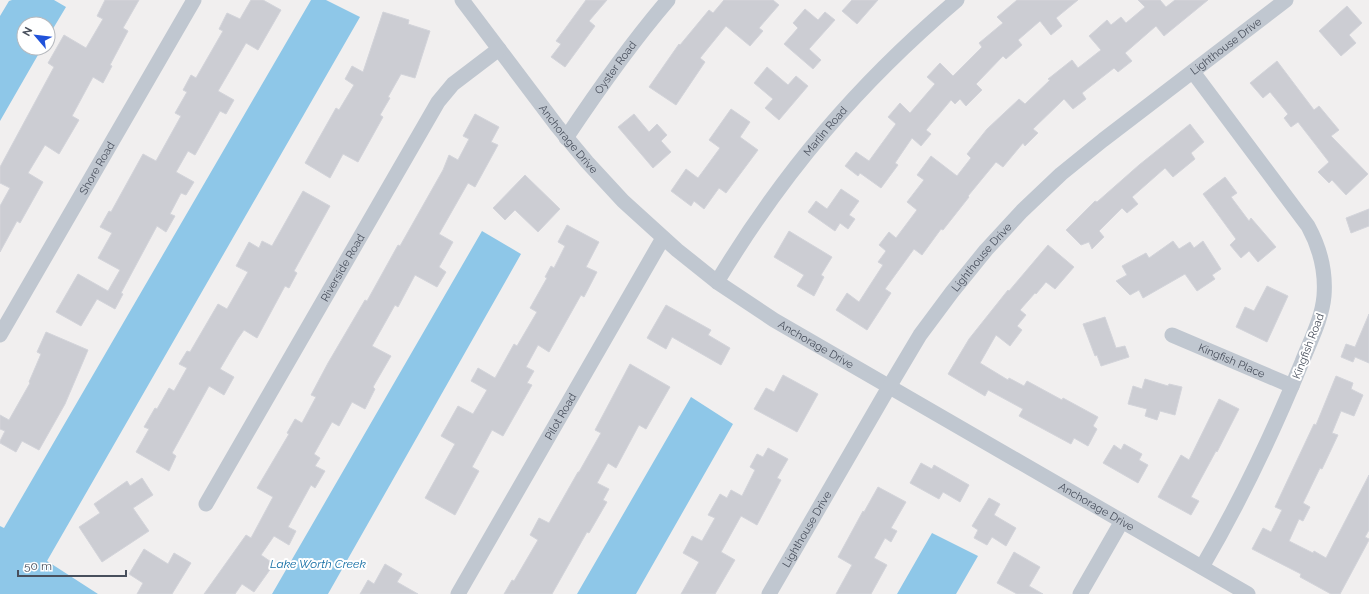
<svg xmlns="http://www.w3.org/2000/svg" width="1369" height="594" viewBox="0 0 1369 594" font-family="Raleway,sans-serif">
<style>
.water{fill:#8ec7e8}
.building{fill:#cccdd3;stroke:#d3d4da}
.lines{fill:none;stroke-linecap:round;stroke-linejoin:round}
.minor{stroke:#c0c7d0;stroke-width:15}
.labels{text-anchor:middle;stroke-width:4;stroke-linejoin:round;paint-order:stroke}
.street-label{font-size:11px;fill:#484f5c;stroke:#fff}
.water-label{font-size:12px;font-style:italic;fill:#126da4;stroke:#fff}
</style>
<rect width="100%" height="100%" fill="#f1efef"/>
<!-- water -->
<path class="water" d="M12,0H54L66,7L48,37V24H24V48H42L0,121V16L9,1Z
M311,0H326L360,17L47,561L98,594H0V526L4,528Z
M482,231L521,254L328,594H272Z
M691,397L733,424L636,594H577Z
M932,533L978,556L956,594H897Z"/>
<!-- building -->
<path class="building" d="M105,0H139L123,28L128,31L110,65L112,66L103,83L93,77L72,116L79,120L59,154L45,145L28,173L43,182L20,223L17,221L0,252V206L10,188L0,183V167L54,67L48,63L64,35L86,48L103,19L97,16Z
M251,0H263L281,10L258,50L246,43L218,91L234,100L226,114L220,111L195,155L188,151L176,172L194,182L186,195L181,193L170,214L175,216L166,232L157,226L121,293L123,294L115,309L97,299L81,326L56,312L78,274L108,291L120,270L98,258L112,233L100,227L109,211L111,212L143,154L156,161L181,116L175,113L187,92L183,90L191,75L196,78L223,31L219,29L227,13L240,19Z
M586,0H607L589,21L595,26L565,67L551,57L561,44L556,41Z
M724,0H773L779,5L759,28L763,31L750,46L726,26L700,58L705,62L676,105L649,87L679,44L680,45L709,10L713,13Z
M852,0H878L857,24L842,11Z
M1017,0H1078L1056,18L1062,26L1051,35L1040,21L1018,40L1022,45L1006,59L1003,56L976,84L982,90L966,106L960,99L955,104L951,100L926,130L931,134L921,146L912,138L895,163L898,165L881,188L860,173L858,176L845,166L856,152L869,161L896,124L888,117L900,103L910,113L935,84L927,77L940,63L953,76L982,47L979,43L1003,23L997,17Z
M1138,0H1160L1166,7L1175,0H1208L1164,36L1156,26L1125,53L1132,61L1118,72L1114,68L1082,93L1086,99L1073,109L1064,99L1033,129L1038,133L1025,146L1023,143L1003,167L996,162L968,196L969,197L943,230L941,229L922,255L914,249L885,289L891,293L867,330L836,310L847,293L859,302L883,265L878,262L886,251L879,245L889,232L896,238L917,210L907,202L924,180L917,175L931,156L957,176L971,158L967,154L987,129L1019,99L1025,104L1050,80L1048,79L1072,60L1078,68L1101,50L1089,36L1107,20L1111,25L1121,17L1126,23L1145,7Z
M1347,6L1362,23L1349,35L1356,43L1341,56L1319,31Z
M805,9L818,20L825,12L835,20L809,49L821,60L813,69L784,44L798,28L793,23Z
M383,12L409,20L408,24L430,31L415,78L401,74L388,97L390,98L380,115L383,117L358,162L343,154L330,178L305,163L336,108L339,110L354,85L345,79L352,66L363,72Z
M1277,61L1314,110L1319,106L1339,130L1331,136L1368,174L1346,195L1332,180L1329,183L1318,172L1329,162L1298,122L1291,127L1284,118L1288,114L1270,92L1263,98L1250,83Z
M767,67L788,85L796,76L808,86L779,120L765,108L773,99L754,83Z
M731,109L750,122L740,137L758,150L726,193L719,188L704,209L694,201L691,206L671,191L686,169L698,178L720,148L709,140Z
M475,114L499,127L491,142L498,145L475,187L468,183L439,234L453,242L439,267L446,272L437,287L415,275L398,307L395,305L372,346L391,356L373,387L375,389L365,409L352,402L339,426L332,422L314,454L320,458L315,466L325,471L315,488L311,485L288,527L296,531L289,545L274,536L261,555L274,564L254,592L242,584L235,594H204L246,535L251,538L273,497L257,488L289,434L287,433L295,419L302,423L316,397L311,395L328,363L365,300L367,301L398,245L400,246L443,170L449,155L458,160L469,139L463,136Z
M634,114L649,132L657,124L667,135L661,141L671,152L653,168L618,127Z
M1190,124L1204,142L1191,153L1195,159L1173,177L1165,168L1132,197L1138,204L1127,213L1122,208L1099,231L1104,237L1092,249L1089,242L1081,245L1066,230L1095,201L1097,202L1139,165Z
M525,175L560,209L538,232L515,210L505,220L493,208Z
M1225,177L1237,193L1231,197L1249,221L1251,218L1276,247L1258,262L1249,251L1241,258L1230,245L1236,239L1203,194Z
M841,189L859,201L849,215L855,219L848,229L840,223L835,231L808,212L816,201L827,209Z
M303,191L330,206L294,271L297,273L289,288L285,286L257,338L244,330L237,340L220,369L234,377L224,395L209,386L172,453L176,456L169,471L136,452L149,429L144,427L155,408L157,409L169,388L174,391L187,368L179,364L187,351L190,352L218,304L227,309L248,272L236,266L249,242L259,248L262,241L272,246Z
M1369,209V226L1351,233L1346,218Z
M567,225L599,242L586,267L597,272L584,297L581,295L549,352L538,345L526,367L534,371L527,383L532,385L503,436L492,430L472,467L479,471L455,515L425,498L455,444L441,436L458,406L473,414L487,390L471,381L478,368L495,378L514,344L517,346L537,312L530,308L547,278L545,277L551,266L554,268L565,246L558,242Z
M789,231L832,257L821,275L824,277L814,296L797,286L804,275L774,257Z
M1173,241L1179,249L1190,242L1194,248L1203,241L1221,269L1212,275L1215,279L1197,291L1185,274L1143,298L1139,290L1130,295L1116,281L1127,275L1122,266L1146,253L1149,258Z
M1048,245L1074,267L1055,289L1046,282L1036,294L1035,293L1020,310L1026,315L1017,326L1022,330L1010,346L996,335L980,363L1008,380L1009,378L1024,386L1027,381L1062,400L1063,398L1098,417L1093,426L1097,429L1088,446L1074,438L1071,444L1019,416L1023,409L988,390L985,396L948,374L969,339L1008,290L1009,291Z
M1267,286L1288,296L1267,342L1236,327L1245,307L1254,311Z
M666,305L711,330L708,335L730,348L721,365L672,337L666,349L647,338Z
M1369,314V363L1355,357L1353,362L1341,357L1346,344L1355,347Z
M1105,317L1116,348L1125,346L1129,357L1101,366L1097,355L1095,356L1083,324Z
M46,332L88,350L65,404L39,450L22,441L16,452L0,443V441L5,431L0,429V415L9,420L30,383L29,382L41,354L37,352Z
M630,364L670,387L646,429L639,425L616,468L608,463L597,483L609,489L603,500L607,502L589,533L587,532L552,594H504L512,580L514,581L538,540L530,535L539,518L549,523L578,472H579L601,433L595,430Z
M783,375L818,394L797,432L754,409L766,388L774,392Z
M1336,376L1353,383L1351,389L1363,395L1354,416L1341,411L1332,433L1338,435L1322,469L1320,468L1303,503L1310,507L1303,521L1299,519L1289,541L1313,553L1314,551L1326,558L1369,475V530L1365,537L1369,539V540L1340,594H1331L1300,577L1301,574L1252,549L1263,528L1271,532L1282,510L1275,507L1314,424L1316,425Z
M1145,379L1168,386L1169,384L1182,387L1175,415L1160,411L1157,420L1145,416L1147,409L1128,404L1133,386L1142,389Z
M1219,399L1239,409L1217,452L1216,451L1191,497L1199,501L1191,515L1158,497L1181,455L1189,460Z
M1124,444L1142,454L1139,460L1148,465L1138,483L1103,463L1114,445L1121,450Z
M768,448L788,459L777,478L781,480L757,525L741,516L721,552L735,560L715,594H681L699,562L683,553L692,536L702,541L715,518L708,515L720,494L727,498L731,490L742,496L755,470L750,467L757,454L763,457Z
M921,463L932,469L934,465L969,485L960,502L943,492L939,499L910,483Z
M142,478L153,495L133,508L149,531L102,562L79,527L100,513L94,504L127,481L130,486Z
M878,487L906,502L891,528L897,531L891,542L885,538L874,558L887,565L871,594H836L852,565L838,557L863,511L864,512Z
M989,498L1000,504L994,515L1016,528L1006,546L992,537L987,545L974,538L978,530L972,526Z
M144,549L168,564L174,553L191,563L172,594H137L143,583L129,574Z
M1014,552L1040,567L1029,586L1043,594H1017L997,583Z
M385,564L402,574L397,582L418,594H360L368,580L374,584Z"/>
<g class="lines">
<!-- minor -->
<g class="minor">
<path id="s1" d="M462,0L557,126L587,162L623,201L677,250L717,282L774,320L1248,594"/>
<path d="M1193,72L1308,226C1320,248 1326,271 1324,296C1322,319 1310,341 1302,362C1273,433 1240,502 1202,567"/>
<path id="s2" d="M566,138C598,90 631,43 668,0"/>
<path id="s3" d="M717,282C783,172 859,83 957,0"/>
<path id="s4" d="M0,335L194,0"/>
<path id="s5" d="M1172,335L1292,386"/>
<path id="s6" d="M206,504L438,102L453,84L499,49"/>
<path id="s7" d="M458,594L663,238"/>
<path id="s8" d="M769,594L889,387L920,335L952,292L986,250L1022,211L1061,174L1103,140L1286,0"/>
<path d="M1080,594L1122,521"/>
</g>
</g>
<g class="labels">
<!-- street labels -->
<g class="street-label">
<text dy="4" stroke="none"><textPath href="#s8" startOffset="723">Lighthouse Drive</textPath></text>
<text dy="4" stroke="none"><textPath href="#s2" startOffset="86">Oyster Road</textPath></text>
<text dy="4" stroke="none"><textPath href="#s3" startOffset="186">Marlin Road</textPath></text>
<text dy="4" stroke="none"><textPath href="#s1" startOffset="175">Anchorage Drive</textPath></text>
<text dy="4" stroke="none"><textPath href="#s4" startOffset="193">Shore Road</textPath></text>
<text dy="4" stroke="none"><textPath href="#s8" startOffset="399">Lighthouse Drive</textPath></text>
<text dy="4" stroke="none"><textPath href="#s6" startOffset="273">Riverside Road</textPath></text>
<text dy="4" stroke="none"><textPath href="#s1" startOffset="499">Anchorage Drive</textPath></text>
<text transform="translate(1308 346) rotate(-69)" y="4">Kingfish Road</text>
<text dy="4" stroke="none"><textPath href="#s5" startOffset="65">Kingfish Place</textPath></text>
<text dy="4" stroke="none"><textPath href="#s7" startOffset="205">Pilot Road</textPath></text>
<text dy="4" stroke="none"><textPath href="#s1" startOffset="823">Anchorage Drive</textPath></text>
<text dy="4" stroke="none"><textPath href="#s8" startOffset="75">Lighthouse Drive</textPath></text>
</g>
<!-- water labels -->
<g class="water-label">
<text x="318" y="568">Lake Worth Creek</text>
</g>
</g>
<!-- north arrow -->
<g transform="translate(36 36) rotate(298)"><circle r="19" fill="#ffffff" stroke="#b6b9be"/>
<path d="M0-3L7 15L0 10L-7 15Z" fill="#2052da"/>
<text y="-6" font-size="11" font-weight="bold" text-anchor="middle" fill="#484f5c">N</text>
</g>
<!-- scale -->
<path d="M18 570v6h108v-6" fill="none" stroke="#484f5c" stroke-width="2"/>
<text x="24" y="570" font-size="12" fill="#484f5c" stroke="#ffffff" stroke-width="3" paint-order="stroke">50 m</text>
</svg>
